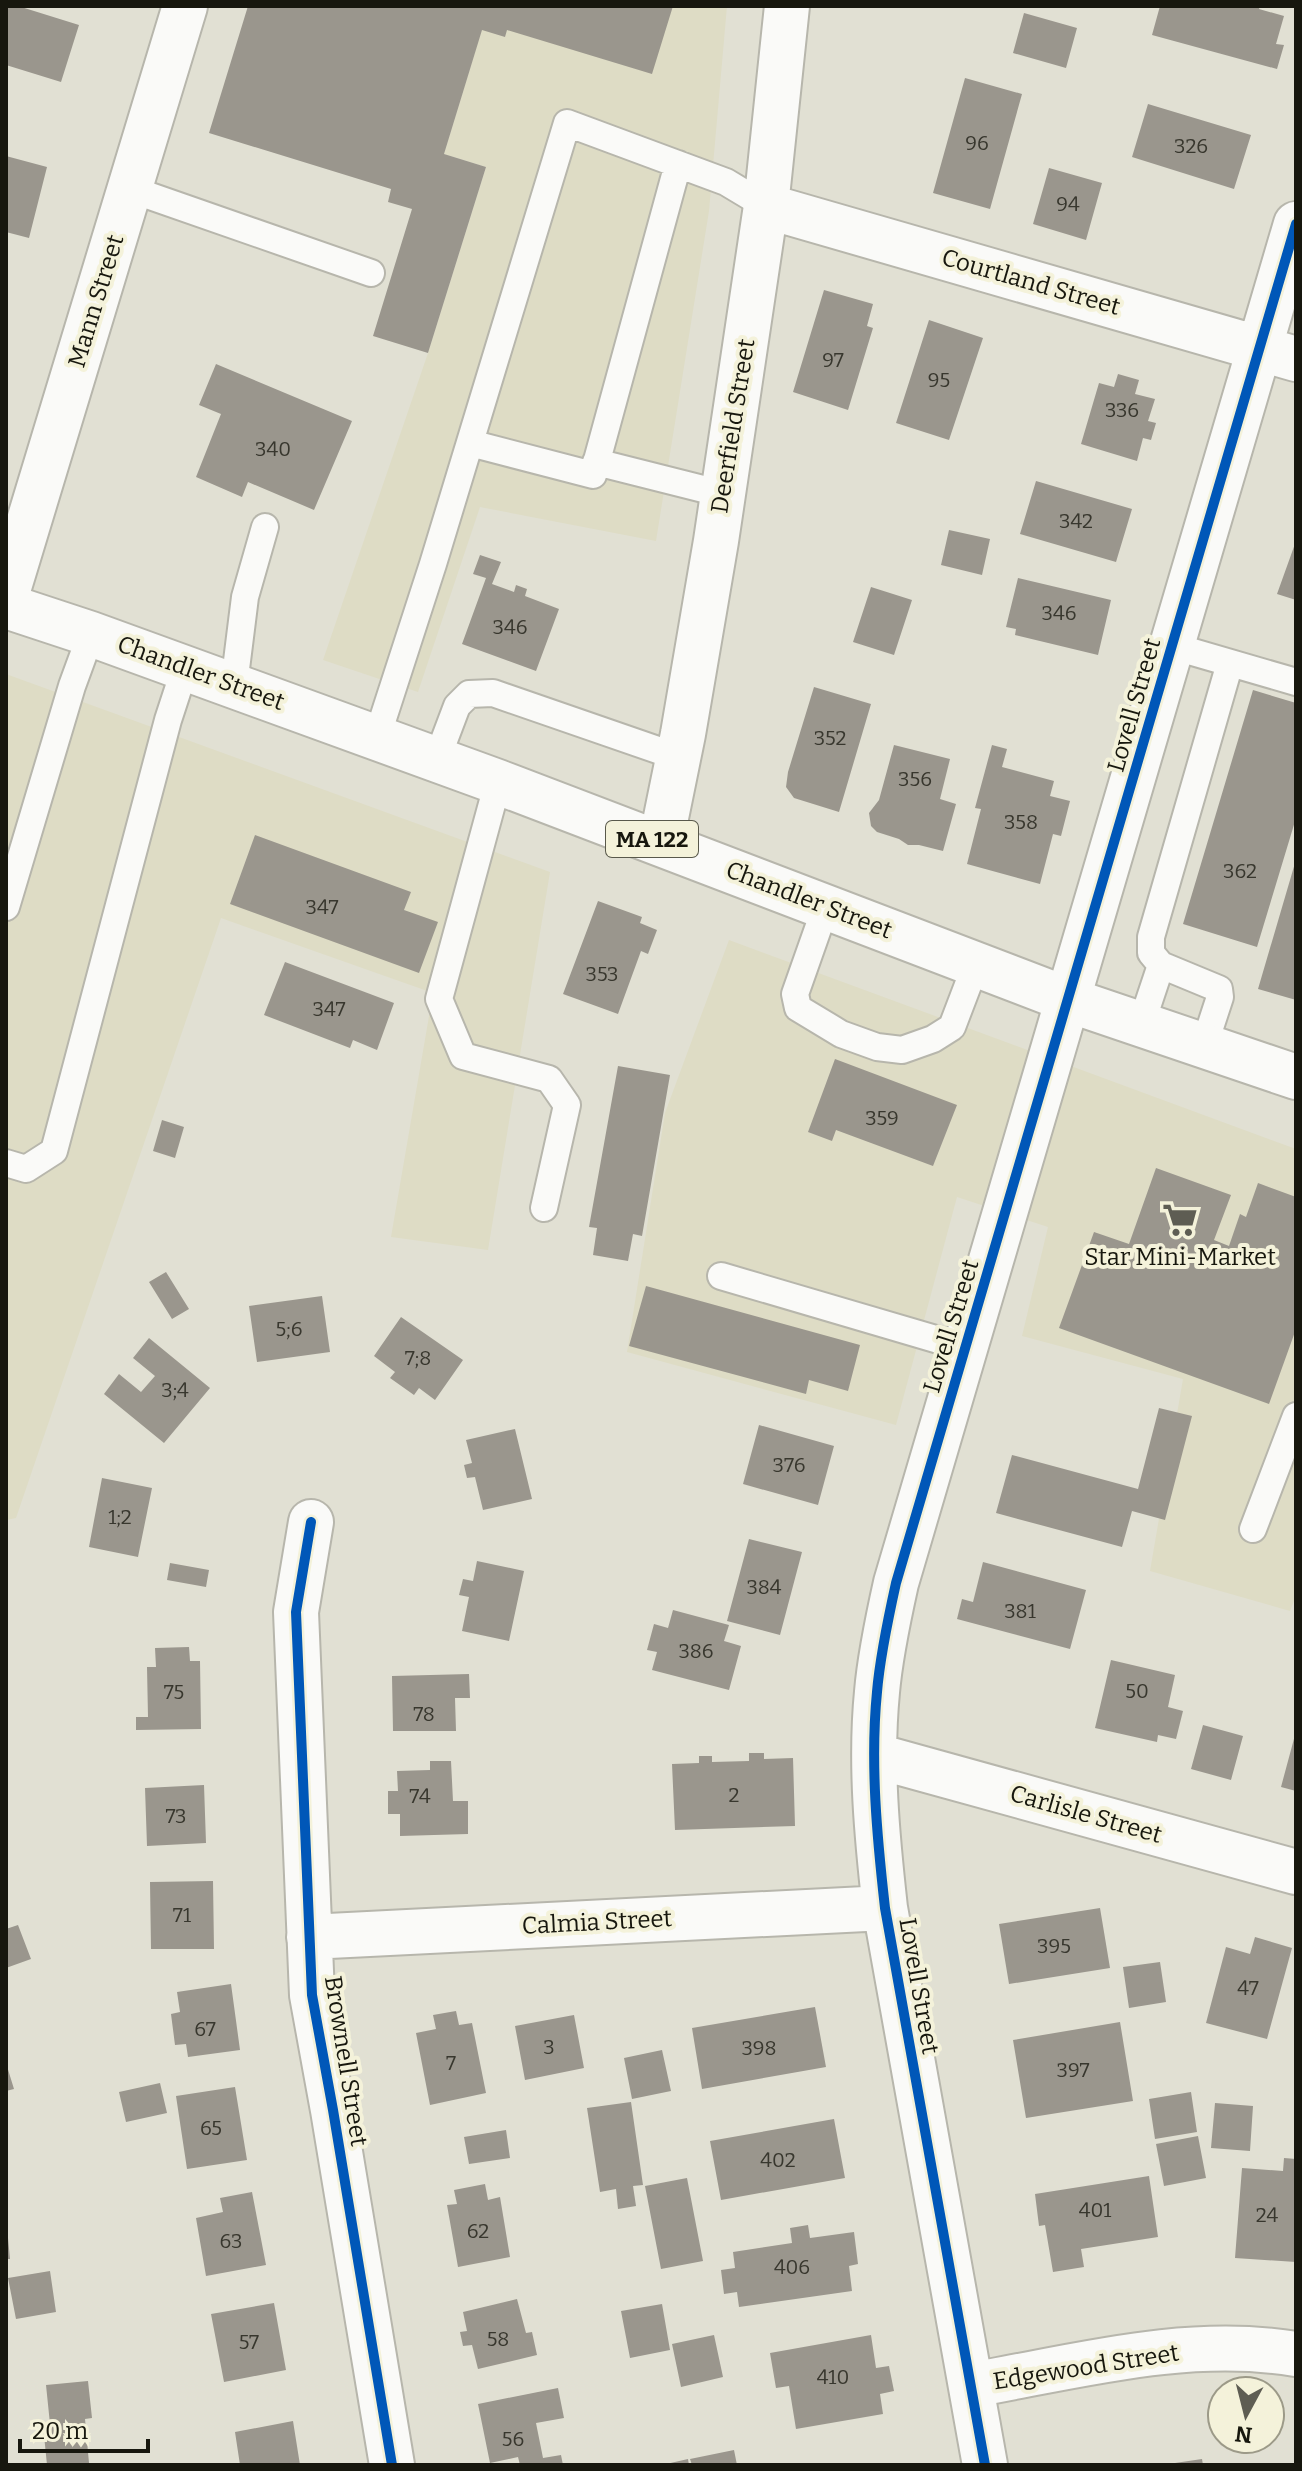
<svg xmlns="http://www.w3.org/2000/svg" width="1302" height="2471" viewBox="0 0 1302 2471" font-family="Bitter,serif">
<style>
.built{fill:#dedcc5}
.building{fill:#9a968d}
.lines{fill:none;stroke-linecap:round;stroke-linejoin:round}
.lane-casing{stroke:#b7b6ac;stroke-width:30}
.street-casing{stroke:#b7b6ac;stroke-width:48}
.primary-casing{stroke:#b7b6ac;stroke-width:48}
.lane{stroke:#fafaf8;stroke-width:26}
.street{stroke:#fafaf8;stroke-width:44}
.primary{stroke:#fafaf8;stroke-width:44}
.cycleway-casing{stroke:#f4f2da;stroke-width:15}
.cycleway{stroke:#0057b8;stroke-width:10}
.labels{text-anchor:middle;stroke-width:8;stroke-linejoin:round;paint-order:stroke}
.number-label{font-size:20px;fill:#38372e}
.shield{fill:#f4f2da;stroke:#59594b;stroke-width:2}
.shield-label{font-size:22px;font-weight:bold;fill:#17170e}
.street-label{font-size:24px;fill:#17170e;stroke:#f4f2da}
.poi-label{font-size:24px;fill:#17170e;stroke:#f4f2da}
</style>
<rect width="100%" height="100%" fill="#e1e0d3"/>
<!-- built -->
<path class="built" d="M489,6H727L709,211L656,541L480,507L418,692L323,660L428,353L486,167L444,154Z
M6,674L550,872L488,1250L391,1237L433,993L221,918L16,1518L6,1520Z
M729,940L1296,1149V1596L1290,1611L1150,1571L1183,1379L1022,1336L1048,1227L957,1197L896,1425L627,1352L665,1113Z"/>
<!-- building -->
<path class="building" d="M6,6H18L79,25L61,82L6,65Z
M248,6H673L652,74L507,30L505,37L482,30L444,154L486,167L428,353L373,336L412,209L388,202L391,189L209,133Z
M1160,6H1260L1259,9L1284,16L1276,44L1284,45L1277,69L1152,35Z
M1024,13L1077,28L1066,68L1013,53Z
M965,78L1022,94L990,209L933,193Z
M1148,104L1251,135L1234,189L1132,157Z
M6,156L47,167L29,238L6,232Z
M1049,168L1102,183L1086,240L1033,224Z
M824,290L873,304L867,326L873,328L848,410L793,392Z
M929,320L983,338L949,440L896,423Z
M216,364L352,421L314,510L248,482L242,497L196,477L221,414L199,405Z
M1118,374L1139,380L1135,394L1155,399L1148,421L1156,423L1151,440L1143,438L1137,461L1081,444L1099,383L1114,387Z
M1036,481L1132,509L1116,562L1020,534Z
M949,530L990,539L982,575L941,565Z
M1296,541V600L1277,594Z
M480,555L501,562L492,584L514,592L516,585L527,589L525,596L559,609L536,671L462,644L486,578L473,574Z
M1018,578L1111,600L1098,655L1015,635L1016,629L1006,627Z
M871,587L912,600L894,655L853,642Z
M814,687L871,704L839,812L794,798L786,787L788,772Z
M1253,690L1296,703V818L1257,947L1183,924Z
M894,745L950,759L940,799L956,804L943,851L919,845H908L899,839L877,832L871,826L869,813L879,800Z
M992,745L1007,749L1002,767L1054,781L1050,796L1070,801L1061,836L1053,834L1040,884L967,864L981,809L975,808Z
M255,835L411,892L404,910L438,922L419,973L230,904Z
M1295,863H1296V1000L1258,989Z
M598,901L642,917L640,923L657,930L648,954L641,951L618,1014L563,994Z
M285,962L394,1003L377,1050L353,1040L350,1048L264,1015Z
M835,1059L957,1105L933,1166L836,1130L832,1141L808,1132Z
M618,1066L670,1075L642,1236L633,1234L628,1261L593,1255L597,1228L589,1227Z
M162,1120L184,1127L175,1158L153,1151Z
M1156,1168L1231,1195L1214,1240L1229,1246L1240,1214L1246,1217L1258,1183L1296,1197V1329L1269,1404L1059,1328L1094,1232L1129,1244Z
M166,1272L189,1309L172,1319L149,1282Z
M646,1286L860,1345L848,1391L809,1380L806,1394L629,1346Z
M322,1296L330,1352L257,1362L249,1306Z
M401,1317L463,1360L435,1400L419,1388L414,1395L390,1378L395,1372L374,1356Z
M149,1338L210,1388L164,1443L104,1394L119,1374L141,1392L155,1376L133,1358Z
M1159,1408L1192,1416L1165,1520L1132,1511L1122,1547L996,1513L1012,1455L1138,1489Z
M759,1425L834,1446L818,1505L743,1484Z
M515,1429L532,1499L483,1510L475,1477L467,1478L464,1465L472,1463L466,1440Z
M102,1478L152,1488L138,1557L89,1547Z
M749,1539L802,1552L780,1635L727,1621Z
M477,1561L524,1571L509,1641L462,1631L469,1597L459,1595L463,1579L473,1581Z
M983,1562L1086,1590L1070,1649L957,1619L962,1599L973,1602Z
M170,1563L209,1570L206,1587L167,1580Z
M673,1610L729,1625L724,1641L741,1646L729,1690L652,1670L657,1652L647,1650L654,1624L668,1628Z
M189,1647L190,1661H200L201,1729L136,1730V1717H148L147,1667H156L155,1648Z
M1111,1660L1175,1675L1168,1707L1183,1711L1176,1739L1158,1735L1157,1742L1095,1728Z
M469,1674L470,1698H455L456,1731H393L392,1676Z
M1203,1725L1243,1736L1231,1780L1191,1769Z
M1295,1735H1296V1791L1281,1787Z
M749,1753H764V1759L793,1758L795,1826L675,1830L672,1764L699,1763V1756H712V1762L749,1761Z
M430,1761H451L453,1801H468V1834L400,1836V1814H388V1791H398L397,1771L430,1770Z
M204,1785L206,1843L147,1846L145,1788Z
M213,1881L214,1949H151L150,1882Z
M1100,1908L1110,1968L1009,1984L999,1924Z
M18,1925L31,1959L6,1968V1929Z
M1255,1937L1292,1948L1267,2039L1206,2023L1226,1947L1250,1954Z
M1160,1962L1166,2002L1129,2008L1123,1967Z
M231,1984L240,2050L188,2057L186,2044L175,2045L171,2014L180,2012L177,1992Z
M815,2007L826,2067L702,2089L692,2028Z
M456,2011L459,2025L472,2023L486,2093L430,2105L416,2033L436,2029L433,2015Z
M574,2015L584,2068L525,2080L515,2026Z
M1120,2022L1133,2101L1026,2118L1013,2040Z
M662,2050L671,2091L632,2099L624,2058Z
M6,2063L14,2089L6,2091Z
M160,2083L167,2113L126,2122L119,2092Z
M235,2087L247,2160L187,2169L176,2096Z
M1191,2092L1197,2132L1155,2139L1149,2099Z
M631,2102L643,2185L633,2186L636,2206L618,2209L616,2189L600,2192L587,2108Z
M1215,2103L1253,2106L1250,2151L1211,2148Z
M834,2119L845,2178L721,2200L710,2141Z
M506,2130L510,2158L469,2164L464,2137Z
M1198,2136L1206,2178L1164,2186L1156,2144Z
M1284,2158L1296,2159V2262L1235,2258L1242,2168L1283,2171Z
M1149,2176L1158,2237L1081,2249L1084,2267L1053,2272L1045,2225L1039,2226L1035,2194Z
M687,2178L703,2261L661,2269L645,2186Z
M485,2184L488,2200L500,2197L510,2257L458,2267L447,2205L457,2204L454,2190Z
M252,2192L266,2265L206,2276L196,2218L223,2212L220,2198Z
M808,2225L810,2238L854,2232L858,2264L849,2266L852,2291L739,2307L737,2292L724,2294L721,2270L735,2268L733,2252L792,2243L790,2228Z
M6,2238H8L10,2259H6Z
M50,2271L56,2312L16,2319L8,2278Z
M517,2299L526,2333L532,2332L537,2355L478,2369L472,2345L463,2346L460,2332L467,2331L463,2312Z
M274,2303L286,2370L224,2382L211,2314Z
M662,2304L670,2350L630,2358L621,2311Z
M714,2335L723,2377L681,2387L672,2344Z
M871,2335L876,2368L889,2366L894,2391L880,2394L883,2414L796,2429L789,2386L776,2388L770,2353Z
M88,2381L92,2418L85,2419L89,2463L47,2465L43,2425L50,2424L46,2385Z
M558,2388L564,2418L536,2423L543,2458L561,2455L563,2465H520L518,2457L490,2463L478,2404Z
M293,2421L300,2465H240L235,2432Z
M734,2450L737,2465H692L690,2459Z
M688,2459L689,2465H666V2464Z
M1202,2459L1203,2465H1175V2463Z"/>
<g class="lines">
<!-- lane casing -->
<g class="lane-casing">
<path id="lane" d="M130,189L371,273
M470,443L593,475L678,164
M596,462L723,494
M1172,646L1296,682
M234,685L245,597L265,527
M377,737L433,564L567,123L726,182L766,206
M437,759L457,706L469,694L493,693L678,757
M498,782L439,999L463,1056L549,1079L567,1105L544,1208
M826,906L795,994L798,1008L841,1034L877,1047L902,1050L933,1039L952,1027L976,964
M6,907L72,686L91,634
M1141,1025L1161,965
M1204,1046L1220,997L1219,989L1161,965L1151,953V937L1230,663
M6,1163L26,1169L54,1151L168,720L185,668
M721,1276L966,1348
M1253,1529L1296,1416"/>
</g>
<!-- street casing -->
<g class="street-casing">
<path id="street" d="M766,206L1296,359
M6,597L185,6
M661,842L683,734L716,541L766,206L787,6
M311,1522L296,1612L312,1995L333,2110L392,2465
M876,1756L1296,1872
M309,1937L885,1908
M972,2385C1078,2366 1188,2336 1296,2354
M985,2465L885,1908C877,1837 870,1763 877,1692C880,1656 888,1619 896,1583L1296,224"/>
</g>
<!-- primary casing -->
<g class="primary-casing">
<path id="primary" d="M6,606L91,634L498,782L1069,1000L1296,1077"/>
</g>
<!-- lane -->
<use href="#lane" class="lane"/>
<!-- street -->
<use href="#street" class="street"/>
<!-- primary -->
<use href="#primary" class="primary"/>
<!-- cycleway casing -->
<g class="cycleway-casing">
<path id="cycleway" d="M311,1522L296,1612L312,1995L333,2110L392,2465
M985,2465L885,1908C877,1837 870,1763 877,1692C880,1656 888,1619 896,1583L1296,224"/>
</g>
<!-- cycleway -->
<use href="#cycleway" class="cycleway"/>
</g>
<!-- icons -->
<defs>
<g id="supermarket-bare" transform="scale(2.76)"><path d="M-6-5.5h2.5l.6 2H6L4.5 2H-2.5L-4.4-4H-6ZM-1.5 3.2a1.3 1.3 0 1 0 .1 0ZM3 3.2a1.3 1.3 0 1 0 .1 0Z" fill="#5e5d53" stroke="#f4f2da" stroke-width="2.5" paint-order="stroke"/></g>
</defs>
<g fill-rule="evenodd">
<use href="#supermarket-bare" x="1180" y="1220"/>
</g>
<g class="labels">
<!-- number labels -->
<g class="number-label">
<text x="977" y="150">96</text>
<text x="1191" y="153">326</text>
<text x="1068" y="211">94</text>
<text x="833" y="367">97</text>
<text x="939" y="387">95</text>
<text x="1122" y="417">336</text>
<text x="273" y="456">340</text>
<text x="1076" y="528">342</text>
<text x="1059" y="620">346</text>
<text x="510" y="634">346</text>
<text x="830" y="745">352</text>
<text x="915" y="786">356</text>
<text x="1021" y="829">358</text>
<text x="1240" y="878">362</text>
<text x="322" y="914">347</text>
<text x="602" y="981">353</text>
<text x="329" y="1016">347</text>
<text x="882" y="1125">359</text>
<text x="289" y="1336">5;6</text>
<text x="418" y="1365">7;8</text>
<text x="175" y="1397">3;4</text>
<text x="789" y="1472">376</text>
<text x="120" y="1524">1;2</text>
<text x="764" y="1594">384</text>
<text x="1020" y="1618">381</text>
<text x="696" y="1658">386</text>
<text x="1137" y="1698">50</text>
<text x="174" y="1699">75</text>
<text x="424" y="1721">78</text>
<text x="734" y="1802">2</text>
<text x="420" y="1803">74</text>
<text x="176" y="1823">73</text>
<text x="182" y="1922">71</text>
<text x="1054" y="1953">395</text>
<text x="1248" y="1995">47</text>
<text x="205" y="2036">67</text>
<text x="549" y="2054">3</text>
<text x="759" y="2055">398</text>
<text x="451" y="2070">7</text>
<text x="1073" y="2077">397</text>
<text x="211" y="2135">65</text>
<text x="778" y="2167">402</text>
<text x="1095" y="2217">401</text>
<text x="1267" y="2222">24</text>
<text x="478" y="2238">62</text>
<text x="231" y="2248">63</text>
<text x="792" y="2274">406</text>
<text x="498" y="2346">58</text>
<text x="249" y="2349">57</text>
<text x="833" y="2384">410</text>
<text x="513" y="2446">56</text>
</g>
<!-- shield labels -->
<rect class="shield" x="606" y="821" width="92" height="36" rx="6"/>
<g class="shield-label">
<text x="652" y="847">MA 122</text>
</g>
<!-- street labels -->
<g class="street-label">
<text transform="translate(1031 282) rotate(16)" y="8">Courtland Street</text>
<text transform="translate(96 301) rotate(-73)" y="8">Mann Street</text>
<text transform="translate(733 426) rotate(-81)" y="8">Deerfield Street</text>
<text transform="translate(201 673) rotate(20)" y="8">Chandler Street</text>
<text transform="translate(1134 705) rotate(-74)" y="8">Lovell Street</text>
<text transform="translate(809 900) rotate(21)" y="8">Chandler Street</text>
<text transform="translate(951 1326) rotate(-73)" y="8">Lovell Street</text>
<text transform="translate(1086 1814) rotate(16)" y="8">Carlisle Street</text>
<text transform="translate(597 1922) rotate(-3)" y="8">Calmia Street</text>
<text transform="translate(919 1986) rotate(80)" y="8">Lovell Street</text>
<text transform="translate(346 2061) rotate(81)" y="8">Brownell Street</text>
<text transform="translate(1086 2367) rotate(-9)" y="8">Edgewood Street</text>
</g>
<!-- poi labels -->
<g class="poi-label">
<text x="1180" y="1265">Star Mini-Market</text>
</g>
</g>
<!-- border -->
<rect width="1302" height="2471" fill="none" stroke="#17170e" stroke-width="16"/>
<!-- north arrow -->
<g transform="translate(1246 2415) rotate(187)"><circle r="38" fill="#f4f2da" stroke="#9c9a88" stroke-width="2"/>
<path d="M0-6L14 30L0 20L-14 30Z" fill="#5e5d53"/>
<text y="-12" font-size="22" font-weight="bold" text-anchor="middle" fill="#17170e">N</text>
</g>
<!-- scale -->
<path d="M20 2439v12h128v-12" fill="none" stroke="#17170e" stroke-width="4"/>
<text x="32" y="2439" font-size="24" fill="#17170e" stroke="#f4f2da" stroke-width="6" paint-order="stroke">20 m</text>
</svg>
